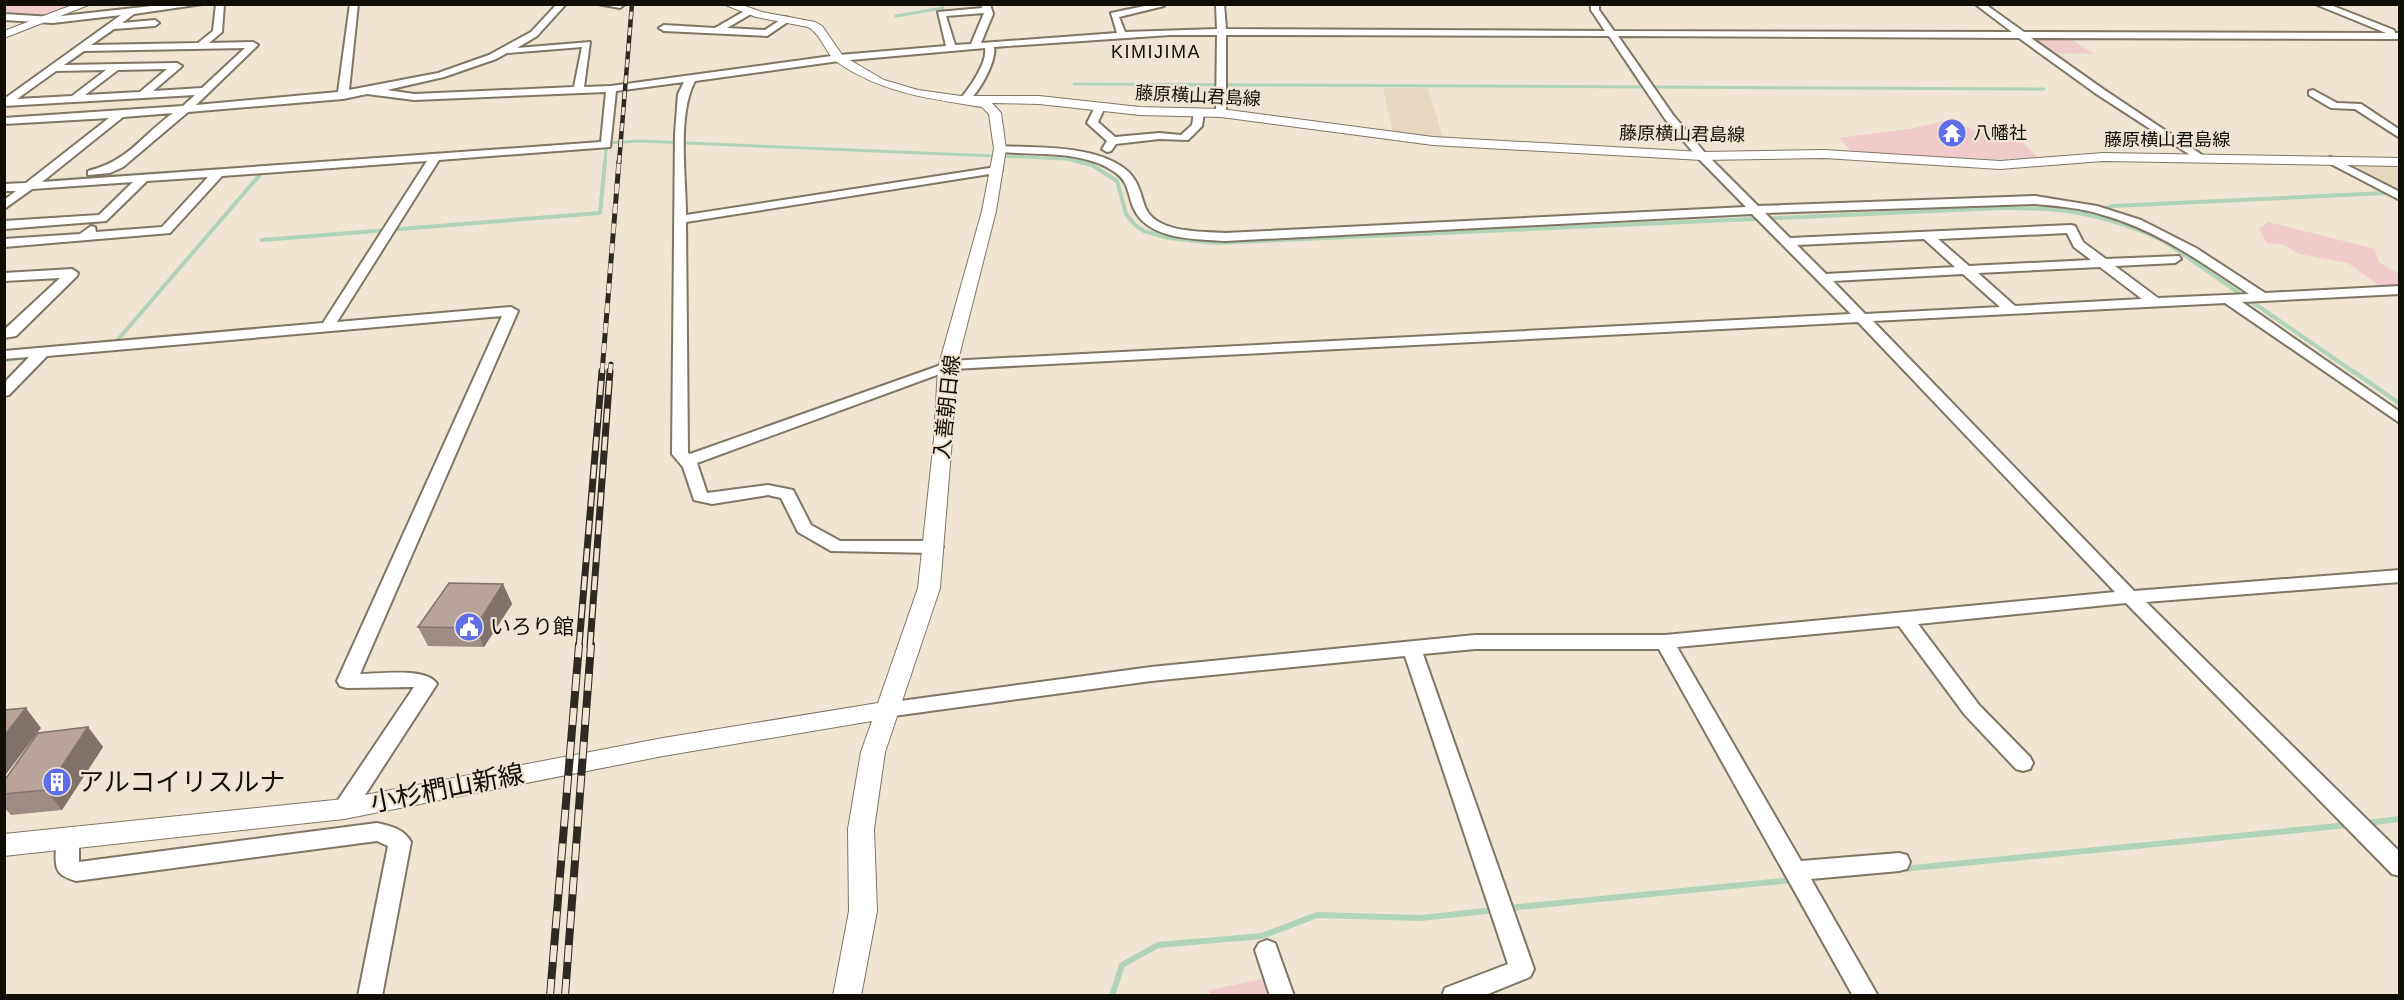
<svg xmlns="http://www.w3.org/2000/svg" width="2404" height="1000" viewBox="0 0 2404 1000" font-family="Arial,'Noto Sans JP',sans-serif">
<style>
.built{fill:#e7d9c0}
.green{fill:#f1cbcc}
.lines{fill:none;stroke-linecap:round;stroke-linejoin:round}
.stream-far3{stroke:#b1d3b7;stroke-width:3}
.stream-far2{stroke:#b1d3b7;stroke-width:4}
.stream-far1{stroke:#b1d3b7;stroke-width:4.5}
.stream{stroke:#b1d3b7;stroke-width:6}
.minor-casing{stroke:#7f7665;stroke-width:4}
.major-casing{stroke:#7f7665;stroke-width:2}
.minor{fill:#fff;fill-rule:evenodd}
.major{fill:#fff;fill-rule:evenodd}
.rail-far3-casing{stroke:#2e2922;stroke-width:4.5}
.rail-far2-casing{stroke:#2e2922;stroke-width:5}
.rail-far1-casing{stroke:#2e2922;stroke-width:7}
.rail-casing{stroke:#2e2922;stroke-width:8}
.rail-far3{stroke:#efe5d2;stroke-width:3;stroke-dasharray:8;stroke-linecap:butt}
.rail-far2{stroke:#efe5d2;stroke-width:4;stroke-dasharray:10;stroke-linecap:butt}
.rail-far1{stroke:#efe5d2;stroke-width:4.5;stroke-dasharray:14;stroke-linecap:butt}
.rail{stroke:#efe5d2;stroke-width:6;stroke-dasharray:17;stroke-linecap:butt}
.wall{fill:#9e8d84}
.shaded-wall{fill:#81736c}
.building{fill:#b8a49a;stroke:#81736c;stroke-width:1.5}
.labels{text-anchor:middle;stroke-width:4.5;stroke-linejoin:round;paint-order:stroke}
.far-neighbourhood-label{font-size:18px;letter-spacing:1.5px;fill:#110d07;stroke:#efe5d2}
.far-street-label{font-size:18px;fill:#110d07;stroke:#efe5d2}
.far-poi-label{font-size:18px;fill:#110d07;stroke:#efe5d2;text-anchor:start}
.street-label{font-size:21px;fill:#110d07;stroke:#efe5d2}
.poi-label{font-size:21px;fill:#110d07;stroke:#efe5d2;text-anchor:start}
.near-poi-label{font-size:26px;fill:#110d07;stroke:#efe5d2;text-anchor:start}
.near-street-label{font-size:26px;fill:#110d07;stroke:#efe5d2}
</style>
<rect width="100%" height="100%" fill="#efe5d2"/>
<!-- built -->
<path class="built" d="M1383,88H1428L1443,138L1393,133Z
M2342,163L2399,164V188H2386Z"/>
<!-- green -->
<path class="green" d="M4,5H79L45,17L5,14Z
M2028,37H2068L2094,54L2051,53Z
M1948,120H1953C1975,130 1997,144 2021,141L2039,158L1965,160L1852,152L1839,138L1910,129Z
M2268,222L2375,249L2379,262L2399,274V286L2381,287L2348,263L2299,254L2284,245L2267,243L2259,229Z
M1262,979L1269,995H1210L1209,990Z"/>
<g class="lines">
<!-- stream-far3 -->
<path class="stream-far3" d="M1588,4L1642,87
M896,16L943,8L942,4
M1074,84L2044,89
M437,154L639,141L1067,159L1082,163
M605,163L606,148"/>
<!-- stream-far2 -->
<path class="stream-far2" d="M1076,161L1092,165L1117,181L1126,214L1135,225L1144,231L1168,238L1216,243L2000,208C2061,207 2108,214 2164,241L2355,373
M45,181L222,169
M2102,213L2104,209L2113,206L2385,193
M262,240L600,213L605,161
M115,343L264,170
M43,356L80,353
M4,360L32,357"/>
<!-- stream-far1 -->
<path class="stream-far1" d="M2353,371L2400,404"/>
<!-- stream -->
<path class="stream" d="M2366,823L2400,819
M1903,869L2348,825
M1509,908L1793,880
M1112,996L1122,965L1158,945L1262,936L1317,915L1421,918L1495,910"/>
<!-- minor casing -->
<g class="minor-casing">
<path id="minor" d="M170,4H202L134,14L122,23L155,20L159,23L155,26L114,29L91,45L198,43L213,31L216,4H224L222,32L209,43L253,42L258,45L196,105L338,92L350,4H358L349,90L438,73L489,55L531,32L557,4H566L537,36L517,48L590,42L584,87L611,86L839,55L946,46L938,12L982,8L981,4H990L993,14L981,43L1117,33L1111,13L1154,4L1164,6L1119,17L1125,32L1217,29L1216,4H1224L1226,29L1605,31L1591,10V4H1599V10L1614,31L2012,32L1975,4H1985L2024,32L2386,33L2315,4H2328L2394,30L2395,33H2400V39L2031,38L2103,89L2202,155V159L2198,160L2095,93L2019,38L1618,36L1673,115L1706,154L1758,206L2035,196L2097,206L2141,220L2196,248L2265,293L2400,286V294L2242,302L2400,412V423L2225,303L1873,321L2134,591L2400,570V582L2146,602L2400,852V876L2392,874L2126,603L1918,624L1979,705L2030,757L2033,763L2030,769L2023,771L2016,769L1965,715L1899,626L1677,647L1801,861L1899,853L1907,855L1910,862L1907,869L1899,871L1811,879L1878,996H1853L1659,649H1475L1423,654L1534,969L1530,977L1483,996H1442L1445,988L1508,964L1405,656L1151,681L886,717L879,715L876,710L879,705L886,703L1151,667L1475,635H1665L2115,592L1858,322L953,369L697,463L707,493L768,485L793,490L811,525L840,541H934L940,543L943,547L940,551L934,553L831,551L798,532L781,498L768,495L712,504L694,500L683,467L672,454L675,134L678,94L684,82L616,91L610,147L439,160L337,322L511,307L518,311L360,674C378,674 427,667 437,684L352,815L344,818L336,815L333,809L336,803L414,687L347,688L340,686L337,681L502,316L47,356L9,395L4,396V383L29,357L4,359V351L323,323L427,161L222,176L170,233L4,247V239L80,234L91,226L95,227L96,232L162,227L208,177L147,181L106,221L4,229V221L99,215L133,182L32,189L4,209V200L16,191H4V184L26,183L109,118L4,124V118L183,106L195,95L4,106V99L121,15L53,23L4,20V14L53,17ZM984,13L971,44L955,45L946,16ZM1170,35H1217L1216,113L1221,116L1226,113V35L1609,36L1665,119L1698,158L1746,207L1225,233C1200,231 1153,234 1144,204C1140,191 1137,178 1125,169C1094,145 1037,148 1000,146L995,149L1000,152C1036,155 1086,150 1116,173C1129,182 1128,196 1134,209C1148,240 1196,239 1225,241L1752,214L1851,314L948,361L941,365L690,454L688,453L686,222L996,173L1002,170L996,167L686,215C686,176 677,114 695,81L839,61L985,48C988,62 969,89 960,99L965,102C978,97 997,60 994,47ZM582,47L574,87L414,94L387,90L444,77L496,59L507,53ZM245,48L202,88L153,91L180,68L182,66L177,63L64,65L84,51ZM167,69L140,92L85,95L118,70ZM106,70L72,96L17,99L56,71ZM606,92L601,142L42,182L123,117L173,113C141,136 129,161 88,171V175L110,173L123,167L188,112L343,99L367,94L414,100ZM2035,204C2058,206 2081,208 2103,215C2157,230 2203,263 2249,294L2158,298L2115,266L2175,263L2181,259L2179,256L2106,259L2083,242L2075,226L2071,225L1790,238L1765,213ZM2067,233L2074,247L2091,260L1969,266L1938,239ZM1924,239L1955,267L1826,274L1797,245ZM2100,267L2142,299L2015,306L1978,273ZM1963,274L2000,307L1865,314L1833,281Z
M598,4H624V5L620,8Z
M748,9L752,12L751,14L727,28L765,30L785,17L792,19L767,36L664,31L659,28L664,25L715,28Z
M2313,90L2337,103L2361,104L2400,130V138L2355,109L2331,108L2309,95V91Z
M1100,104L1105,107L1098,122L1115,137L1159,133L1181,135L1192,125L1194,113L1199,110L1204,113L1202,126L1188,140L1159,139L1116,144L1111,151L1107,152L1102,149L1107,141L1087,123L1096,105Z
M2331,157L2400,192V200L2327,162V158Z
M72,269L78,273L77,276L16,336L4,338V330L60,278L4,281V273Z
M377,823C391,826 404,829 411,842L382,996H358L388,846L377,841L76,881C70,879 63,877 59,872C53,864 56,842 60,834L68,831L76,834L79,840V862Z
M1267,940L1275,943L1294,996H1270L1255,950L1259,943Z"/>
</g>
<!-- major casing -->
<g class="major-casing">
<path id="major" d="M75,4H91L4,38V31Z
M723,4H739L762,12L815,22L822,26L843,56L884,80L918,90L961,96H1039L1140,107L1221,109L1433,137L1702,152L1824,150L2000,161L2103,153L2400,158V166L2103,161L2000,169L1824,158L1702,160L1433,145L1221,117L1140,115L1039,104L992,103L1001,113L1006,149L996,211L956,368L952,439L940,588L885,752L874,829L877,911L861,996H833L849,911L848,829L861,752L872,721L663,756L344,819L4,856V834L344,799L663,738L878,703L918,588L934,439L938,368L982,211L994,149L989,114L982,107C931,99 881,93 837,62C825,53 822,35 808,27L756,17Z"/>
</g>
<!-- minor -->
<use href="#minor" class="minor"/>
<!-- major -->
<use href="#major" class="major"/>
<!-- rail-far3 casing -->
<g class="rail-far3-casing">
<path id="rail-far3" d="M619,163L632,4"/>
</g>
<!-- rail-far2 casing -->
<g class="rail-far2-casing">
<path id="rail-far2" d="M602,373L619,161
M610,373L611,364"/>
</g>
<!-- rail-far1 casing -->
<g class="rail-far1-casing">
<path id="rail-far1" d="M579,646L602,371
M590,646L610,371"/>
</g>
<!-- rail casing -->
<g class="rail-casing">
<path id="rail" d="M550,996L579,645
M565,996L591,645"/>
</g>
<!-- rail-far3 -->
<use href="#rail-far3" class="rail-far3"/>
<!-- rail-far2 -->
<use href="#rail-far2" class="rail-far2"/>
<!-- rail-far1 -->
<use href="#rail-far1" class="rail-far1"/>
<!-- rail -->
<use href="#rail" class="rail"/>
</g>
<!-- wall -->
<path class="wall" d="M503,584L512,604L484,647L428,646L418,627Z
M88,727L103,747L62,810L11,815L4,807V781Z"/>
<!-- shaded-wall -->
<path class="shaded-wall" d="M503,584L512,604L484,647L475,628Z
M26,708L41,728L4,777V736Z
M88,727L103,747L62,810L46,790Z"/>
<!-- building -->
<path class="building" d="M449,583L503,584L475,628L418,627Z
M26,708L4,736V710Z
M88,727L46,790L4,794V781L38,733Z"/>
<!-- icons -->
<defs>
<g id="temple-disc" transform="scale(1.5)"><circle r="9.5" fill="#5f6ee6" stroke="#efe5d2"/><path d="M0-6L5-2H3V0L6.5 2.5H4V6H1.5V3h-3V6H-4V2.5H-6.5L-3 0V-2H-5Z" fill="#fff"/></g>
<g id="civic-disc" transform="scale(1.5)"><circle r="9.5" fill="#5f6ee6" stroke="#efe5d2"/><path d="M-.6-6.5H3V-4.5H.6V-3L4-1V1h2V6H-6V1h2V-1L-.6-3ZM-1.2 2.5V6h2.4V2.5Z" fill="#fff"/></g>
<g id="building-disc" transform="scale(1.5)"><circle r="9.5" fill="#5f6ee6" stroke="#efe5d2"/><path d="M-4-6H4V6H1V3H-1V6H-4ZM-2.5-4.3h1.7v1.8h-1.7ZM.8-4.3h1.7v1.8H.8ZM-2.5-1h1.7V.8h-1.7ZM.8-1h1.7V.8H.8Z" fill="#fff"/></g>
</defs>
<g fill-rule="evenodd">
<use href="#temple-disc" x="1952" y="133"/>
<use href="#civic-disc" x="469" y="627"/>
<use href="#building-disc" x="57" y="782"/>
</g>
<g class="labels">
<!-- far-neighbourhood labels -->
<g class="far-neighbourhood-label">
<text x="1156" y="58">KIMIJIMA</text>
</g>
<!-- far-street labels -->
<g class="far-street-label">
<text transform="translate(1198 96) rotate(3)" y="6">藤原横山君島線</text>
<text transform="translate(1682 134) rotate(1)" y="6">藤原横山君島線</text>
<text x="2167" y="146">藤原横山君島線</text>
</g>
<!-- far-poi labels -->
<g class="far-poi-label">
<text x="1973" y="139">八幡社</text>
</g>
<!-- street labels -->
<g class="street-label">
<text transform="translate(947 407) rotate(-84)" y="7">入善朝日線</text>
</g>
<!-- poi labels -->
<g class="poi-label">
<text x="490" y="634">いろり館</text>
</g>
<!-- near-poi labels -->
<g class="near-poi-label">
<text x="78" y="791">アルコイリスルナ</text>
</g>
<!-- near-street labels -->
<g class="near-street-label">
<text transform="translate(447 788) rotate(-11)" y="9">小杉椚山新線</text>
</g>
</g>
<!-- border -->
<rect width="2404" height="1000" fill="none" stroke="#110d07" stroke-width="12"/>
</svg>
